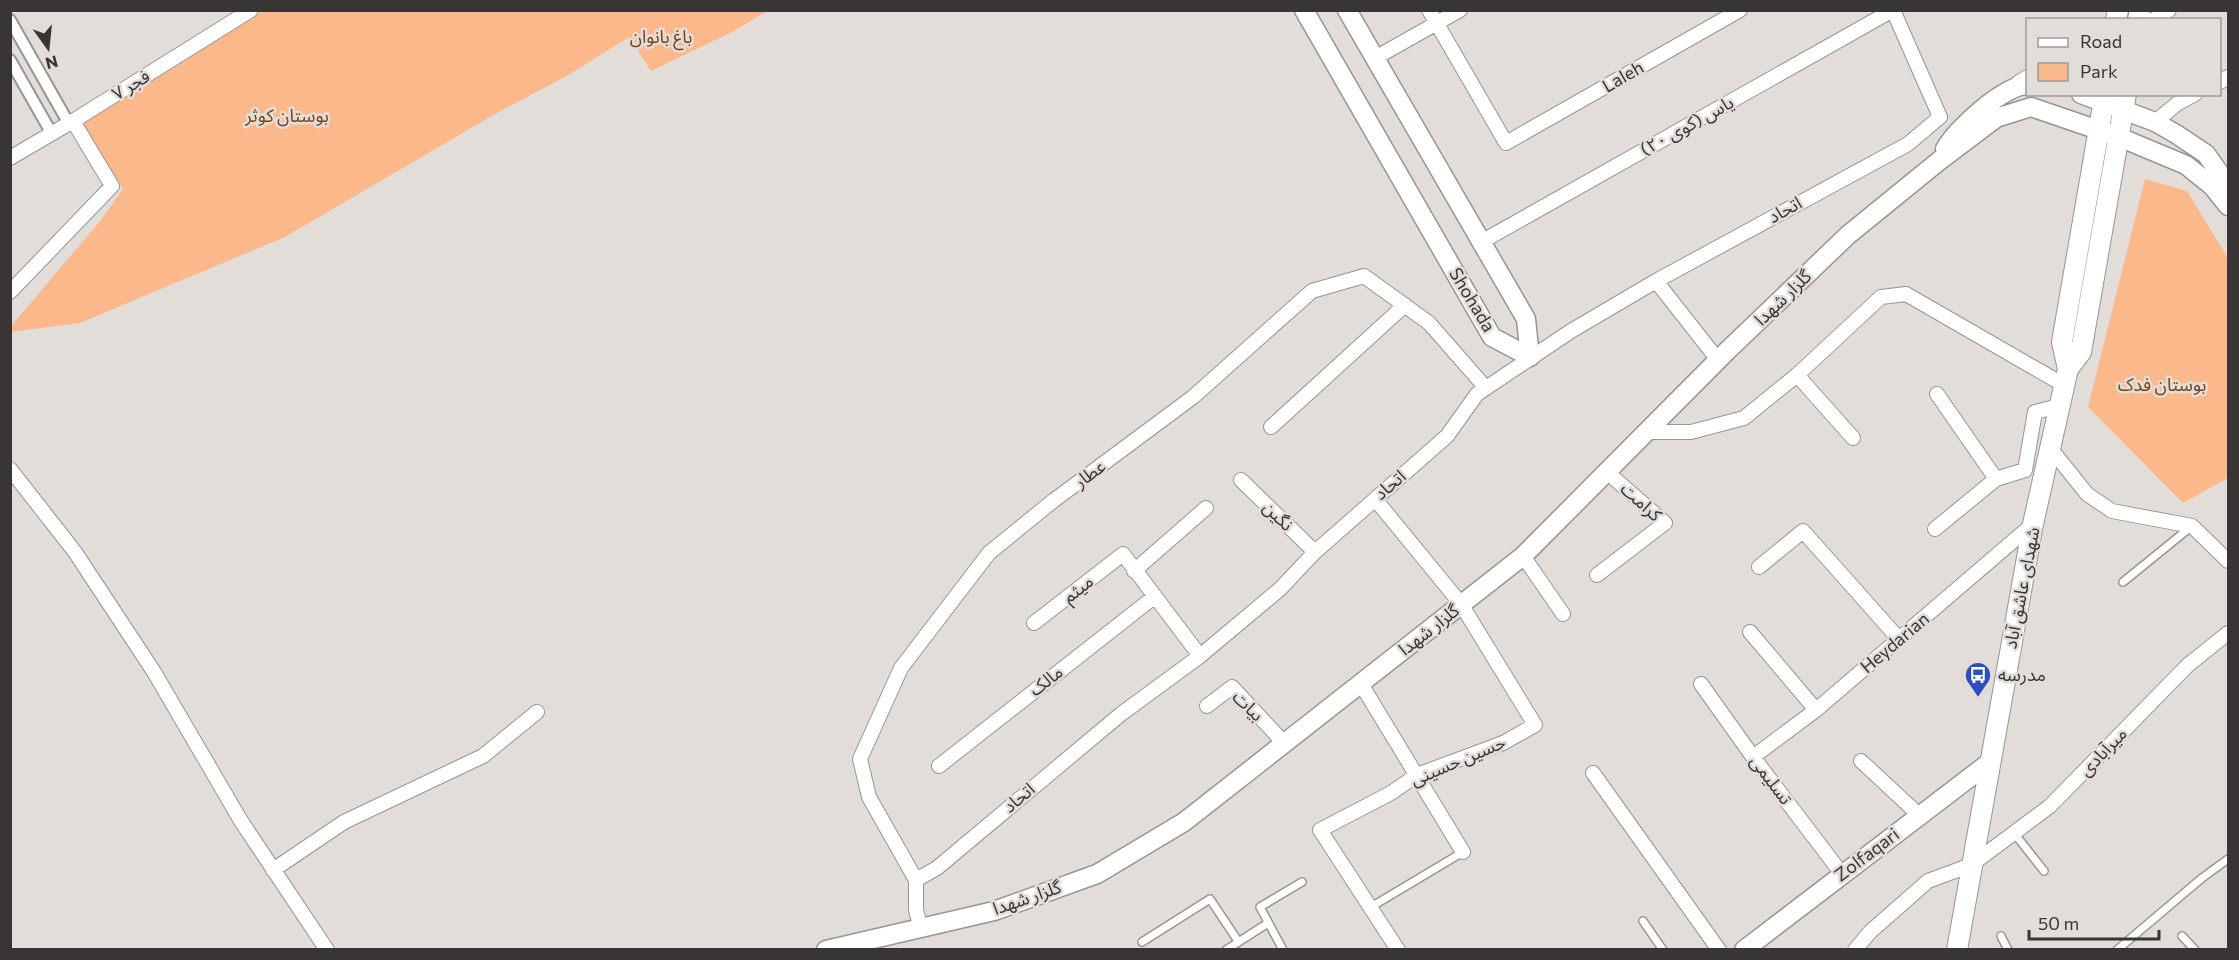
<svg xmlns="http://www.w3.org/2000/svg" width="2239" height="960" viewBox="0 0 2239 960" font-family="Commissioner,'Noto Sans Arabic',sans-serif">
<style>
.park{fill:#fbb98b}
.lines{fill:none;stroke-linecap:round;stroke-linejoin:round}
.service-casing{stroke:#9a9490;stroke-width:10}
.pedestrian-casing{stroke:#9a9490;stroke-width:14}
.minor-casing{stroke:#9a9490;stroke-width:16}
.tertiary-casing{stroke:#9a9490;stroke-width:21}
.secondary-casing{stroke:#9a9490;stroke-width:22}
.service{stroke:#fff;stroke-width:7}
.pedestrian{stroke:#fff;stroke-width:10}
.minor{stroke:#fff;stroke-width:14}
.tertiary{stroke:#fff;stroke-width:18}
.secondary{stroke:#fff;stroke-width:20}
.labels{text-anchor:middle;stroke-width:5;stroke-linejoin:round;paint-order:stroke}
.park-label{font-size:18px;fill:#784212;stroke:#e3ddd9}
.street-label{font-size:18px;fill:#383534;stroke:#e3ddd9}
.poi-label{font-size:18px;fill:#383534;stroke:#e3ddd9;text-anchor:start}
</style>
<rect width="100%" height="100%" fill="#e3ddd9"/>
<!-- park -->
<path class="park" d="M263,11H768L732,32L651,71L629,37L572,73L497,113L285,237L80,323L11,332V326L101,220L123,189L80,121Z
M2145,179L2187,191L2228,258V478L2183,503L2088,407Z"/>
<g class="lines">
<!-- service casing -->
<g class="service-casing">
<path id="service" d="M2123,582L2192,526
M2014,833L2044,871
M1371,907L1463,852
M1643,921L1663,950
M2001,936L2008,950
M2182,936L2195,950
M1142,942L1210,899L1238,941
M1226,950L1268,923
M1283,950L1260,907L1302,882
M2117,950L2202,878L2228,859"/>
</g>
<!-- pedestrian casing -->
<g class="pedestrian-casing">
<path id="pedestrian" d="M10,20L69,124
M10,60L52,134"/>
</g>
<!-- minor casing -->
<g class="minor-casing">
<path id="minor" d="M1429,10L1506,143L1740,10
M2153,20L2169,10
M1375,58L1460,10
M2220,82L2228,77
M2155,122L2178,103L2195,94
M10,158L73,121L251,10
M1481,242L1893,10
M1656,281L1718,360
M10,292L112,186L73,121
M1797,375L1853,438
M1937,394L1996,479
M1271,427L1405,305
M1646,432H1691L1744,418L1797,375L1881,297L1906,294L2064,385
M2051,449L2087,494L2112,511L2192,526L2228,561
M10,469L75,552L154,672L241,821L327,950
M1241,480L1315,552
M1375,499L1461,604L1535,725L1503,743L1417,775L1391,793L1320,830L1398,950
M1935,529L1996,479L2025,470L2035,412L2059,406
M1523,556L1563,614
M1759,567L1803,531L1899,639
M1134,571L1206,508
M1597,575L1665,523L1607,472
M1034,623L1123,554L1200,656
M1750,632L1816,710
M1361,684L1463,852
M1701,684L1753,757L1842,874
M1207,706L1232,687L1285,744
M1753,757L1816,710L2033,524
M1861,761L1919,815
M939,766L1154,597
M1593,773L1719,950
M273,870L344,822L483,756L537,712
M916,880L869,797L860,759L901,668L989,553L1053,501L1193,397L1312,291L1364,276L1429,323L1486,388
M921,929L916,910V880L937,868L1121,714L1200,656L1280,589L1315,552L1447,436L1477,394L1571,331L1656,281L1908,144L1940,117L1893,10
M1855,950L1870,932L1928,881L1971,865L2050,806L2188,665L2228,633"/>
</g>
<!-- tertiary casing -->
<g class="tertiary-casing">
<path id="tertiary" d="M1304,10L1492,337L1530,357L1526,319L1347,10
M2081,94L2155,122L2176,134L2206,154L2228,185
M1945,149C1956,129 2005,84 2028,85
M826,950L994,911L1097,874L1184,822L1523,556L1727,351L1848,235L1939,161L1996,118L2031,107L2119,137L2186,165L2212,186L2228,206
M1744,950L1990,762"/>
</g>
<!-- secondary casing -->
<g class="secondary-casing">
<path id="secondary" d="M2116,20L2118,10
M2138,20L2140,10
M2020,85L2028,80
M2068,369L2062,342L2105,94
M1957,950L2033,524L2068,369L2081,352L2126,94"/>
</g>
<!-- service -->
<use href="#service" class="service"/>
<!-- pedestrian -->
<use href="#pedestrian" class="pedestrian"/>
<!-- minor -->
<use href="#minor" class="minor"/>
<!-- tertiary -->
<use href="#tertiary" class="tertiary"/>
<!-- secondary -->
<use href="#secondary" class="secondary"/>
</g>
<!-- icons -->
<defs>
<g id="bus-pin" transform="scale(1.35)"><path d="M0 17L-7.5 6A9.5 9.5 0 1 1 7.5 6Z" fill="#2c4ebe" stroke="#e3ddd9"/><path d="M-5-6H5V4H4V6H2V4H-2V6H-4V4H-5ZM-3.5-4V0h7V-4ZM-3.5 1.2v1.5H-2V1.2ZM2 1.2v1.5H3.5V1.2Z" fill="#fff"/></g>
</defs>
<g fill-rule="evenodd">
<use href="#bus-pin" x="1978" y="675"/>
</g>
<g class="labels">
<!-- park labels -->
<g class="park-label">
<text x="661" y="43">باغ بانوان</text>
<text x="287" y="122">بوستان کوثر</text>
<text x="2162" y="391">بوستان فدک</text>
</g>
<!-- street labels -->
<g class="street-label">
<text transform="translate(1623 77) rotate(-30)" y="6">Laleh</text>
<text transform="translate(131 85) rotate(-32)" y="6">فجر ۷</text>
<text transform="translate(1687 126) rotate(-29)" y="6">یاس (کوی ۲۰)</text>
<text transform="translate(1785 210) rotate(-29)" y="6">اتحاد</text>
<text transform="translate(1783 298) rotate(-44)" y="6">گلزار شهدا</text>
<text transform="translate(1472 300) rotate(59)" y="6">Shohada</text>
<text transform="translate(1090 474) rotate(-36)" y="6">عطار</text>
<text transform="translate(1390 485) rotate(-41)" y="6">اتحاد</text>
<text transform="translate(1641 502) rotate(42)" y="6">کرامت</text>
<text transform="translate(1278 516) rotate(44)" y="6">نگین</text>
<text transform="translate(2022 588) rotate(-79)" y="6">شهدای عاشق آباد</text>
<text transform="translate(1078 589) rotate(-38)" y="6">میثم</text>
<text transform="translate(1429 630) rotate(-38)" y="6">گلزار شهدا</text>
<text transform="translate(1895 643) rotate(-40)" y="6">Heydarian</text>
<text transform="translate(1046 681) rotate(-38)" y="6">مالک</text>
<text transform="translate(1248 706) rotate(44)" y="6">بیات</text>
<text transform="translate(2103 752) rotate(-46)" y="6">میرآبادی</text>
<text transform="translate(1458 761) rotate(-23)" y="6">حسین حسینی</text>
<text transform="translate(1771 780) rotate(53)" y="6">تسلیمی</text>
<text transform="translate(1019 798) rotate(-40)" y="6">اتحاد</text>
<text transform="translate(1867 855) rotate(-37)" y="6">Zolfaqari</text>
<text transform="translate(1027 898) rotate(-19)" y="6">گلزار شهدا</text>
</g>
<!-- poi labels -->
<g class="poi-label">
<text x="1998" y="681">مدرسه</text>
</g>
</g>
<!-- border -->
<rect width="2239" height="960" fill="none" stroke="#383534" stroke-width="24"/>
<!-- legend -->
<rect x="2026" y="18" width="195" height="78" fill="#e3ddd9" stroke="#9f9a97" stroke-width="1.5"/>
<rect x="2038" y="38" width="30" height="9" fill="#ffffff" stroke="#9f9a97" stroke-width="1.5"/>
<text x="2080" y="48" font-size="18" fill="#383534">Road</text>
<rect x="2038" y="63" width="30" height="18" fill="#fbb98b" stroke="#9f9a97" stroke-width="1.5"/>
<text x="2080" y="78" font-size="18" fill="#383534">Park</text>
<!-- north arrow -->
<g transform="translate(48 48) rotate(165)" stroke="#e3ddd9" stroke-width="4.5" paint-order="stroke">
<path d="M0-4.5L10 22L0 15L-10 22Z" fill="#383534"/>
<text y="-9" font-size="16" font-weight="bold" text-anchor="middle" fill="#383534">N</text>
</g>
<!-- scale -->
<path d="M2029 930v9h130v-9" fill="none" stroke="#383534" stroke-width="3"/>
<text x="2038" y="930" font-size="18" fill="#383534" stroke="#e3ddd9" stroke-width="4.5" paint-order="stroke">50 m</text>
</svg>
